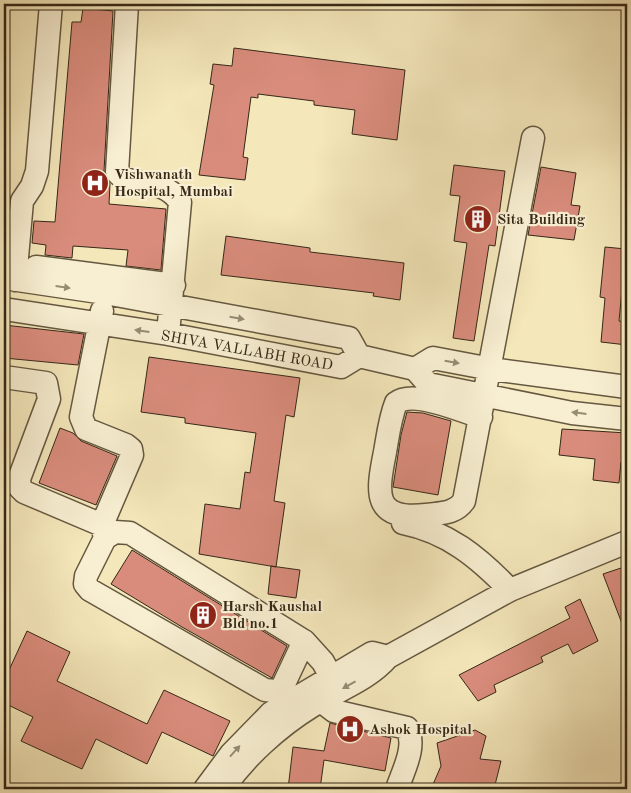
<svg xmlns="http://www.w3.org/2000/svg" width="631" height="793" viewBox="0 0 631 793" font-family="'Old Standard TT',serif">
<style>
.building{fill:#d98c7c;stroke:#352817}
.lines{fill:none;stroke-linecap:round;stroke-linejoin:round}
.minor-casing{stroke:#655840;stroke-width:25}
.minor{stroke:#f8efd2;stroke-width:22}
.oneway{fill:#968c74}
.labels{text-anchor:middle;stroke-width:4.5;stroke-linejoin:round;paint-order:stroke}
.poi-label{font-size:15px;font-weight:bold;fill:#352817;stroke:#f8efd2;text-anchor:start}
.street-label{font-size:15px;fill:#352817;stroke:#f8efd2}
</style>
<rect width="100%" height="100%" fill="#f4e7ba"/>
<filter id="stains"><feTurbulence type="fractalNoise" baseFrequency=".004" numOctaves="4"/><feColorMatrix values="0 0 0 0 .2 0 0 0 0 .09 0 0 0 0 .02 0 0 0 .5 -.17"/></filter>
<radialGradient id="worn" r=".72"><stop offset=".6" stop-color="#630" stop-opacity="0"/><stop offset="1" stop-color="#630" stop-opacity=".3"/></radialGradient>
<!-- building -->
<path class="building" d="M83,8L113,11L104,171L110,184L109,204L166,209L161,270L126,266L128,250L73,246L72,258L45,255L46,245L32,243L34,221L55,222L72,22H81Z
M234,48L405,70L397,140L352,134L355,110L314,105V101L258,94V98L251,97L243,157L248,158L245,180L199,175L214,85L210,84L213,64L232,66Z
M454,165L505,171L495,246L489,245L474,341L453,338L467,243L454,241L460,196L450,195Z
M541,167L576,173L571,205L580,206L574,240L528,235Z
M226,236L310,248V252L404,263L400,300L373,296L374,293L221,275Z
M605,247L626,249L619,321L627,322V345L601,342L605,298L600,297Z
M4,325L84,334L78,365L4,358Z
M149,357L300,378L294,417L286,415L274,501L285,503L276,567L199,554L205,504L240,509L245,472L250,473L256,433L185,423V418L141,412Z
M407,412L423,413L451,421L438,495L393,487L401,435Z
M60,428L73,433L81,441L117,456L96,505L39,483Z
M562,429L627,433V462H621L619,483L593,480L595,459L559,455Z
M132,550L287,646L272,678L182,627L111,584Z
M271,566L300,570L296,598L268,594Z
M627,566V634H626L603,574Z
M580,599L598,641L573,654L568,644L541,657L543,662L494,685L496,692L478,701L459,675L570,618L565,607Z
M27,631L70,652L57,681L147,724L164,690L230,721L213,756L162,732L147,764L96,739L82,769L21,741L33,717L4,703V681Z
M330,723L391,738L385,771L324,760L320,789H288L293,747L324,751Z
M475,730L486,736L480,759L501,761L494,789H431L441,766L437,743Z"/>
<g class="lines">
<!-- minor casing -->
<g class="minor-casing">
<path id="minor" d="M127,4L117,172C130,190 161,174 180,202L168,334
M36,267L174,285
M4,278L105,293L349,338L359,356
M15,280L22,201L32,186L37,171L51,4
M4,309L168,334L341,367L359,356
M102,311L81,417L86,429L126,445L131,449L132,455L102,525L105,538
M359,356L415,369
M415,369L428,384L572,413L627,419
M415,369L433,358L491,369L627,387
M4,377L46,383L49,399L19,479L20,488L24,492L102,525
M481,417C461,411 413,389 396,403C390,418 388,435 385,452C377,492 372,521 426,515C441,513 455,514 464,501L533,138
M403,523C448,532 478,557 510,590
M304,641L130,533L115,532L105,538L86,576L85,584L90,590L265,690L275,691L282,688L304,641L323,662L331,677
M321,701L334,711L407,728C417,746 403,771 397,789
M205,789L231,754L271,713L372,653L388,657
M223,789C245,757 278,727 312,706C338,690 368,680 388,657L510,590L627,542"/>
</g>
<!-- minor -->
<use href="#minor" class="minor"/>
</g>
<!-- one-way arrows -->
<defs><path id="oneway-solid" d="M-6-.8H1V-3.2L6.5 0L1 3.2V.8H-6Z" transform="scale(1.25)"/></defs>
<g class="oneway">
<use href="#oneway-solid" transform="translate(63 287) rotate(8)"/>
<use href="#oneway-solid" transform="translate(237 318) rotate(10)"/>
<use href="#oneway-solid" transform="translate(142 331) rotate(-172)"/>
<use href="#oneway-solid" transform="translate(452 362) rotate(10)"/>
<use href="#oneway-solid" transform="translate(579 413) rotate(-173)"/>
<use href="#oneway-solid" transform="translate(349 685) rotate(151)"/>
<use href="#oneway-solid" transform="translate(235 751) rotate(-48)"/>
</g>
<!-- icons -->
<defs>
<g id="hospital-disc" transform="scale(1.4375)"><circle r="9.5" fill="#8f2418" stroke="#f8efd2"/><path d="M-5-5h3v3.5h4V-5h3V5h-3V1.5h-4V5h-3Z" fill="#fff"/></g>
<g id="building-disc" transform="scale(1.4375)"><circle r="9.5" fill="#8f2418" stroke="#f8efd2"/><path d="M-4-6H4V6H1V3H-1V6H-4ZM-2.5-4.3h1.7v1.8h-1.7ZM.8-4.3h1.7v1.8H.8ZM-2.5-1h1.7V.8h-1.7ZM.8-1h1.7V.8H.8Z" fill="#fff"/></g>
</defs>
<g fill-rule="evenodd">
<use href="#hospital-disc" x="95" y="183"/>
<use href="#building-disc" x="478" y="219"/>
<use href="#building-disc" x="203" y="615"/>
<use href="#hospital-disc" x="350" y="729"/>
</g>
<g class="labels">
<!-- poi labels -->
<g class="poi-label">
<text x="114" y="179">Vishwanath<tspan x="114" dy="17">Hospital, Mumbai</tspan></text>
<text x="497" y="224">Sita Building</text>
<text x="222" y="611">Harsh Kaushal<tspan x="222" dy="17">Bld no.1</tspan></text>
<text x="369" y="734">Ashok Hospital</text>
</g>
<!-- street labels -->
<g class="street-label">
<text transform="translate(247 350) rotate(10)" y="5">SHIVA VALLABH ROAD</text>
</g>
</g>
<!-- margin -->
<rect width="631" height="793" fill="none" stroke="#f4e7ba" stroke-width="20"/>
<rect x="5" y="5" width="621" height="783" fill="none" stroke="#352817" stroke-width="2.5"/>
<rect x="10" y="10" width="611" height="773" fill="none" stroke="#352817"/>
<rect width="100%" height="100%" filter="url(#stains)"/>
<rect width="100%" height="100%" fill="url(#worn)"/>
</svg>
